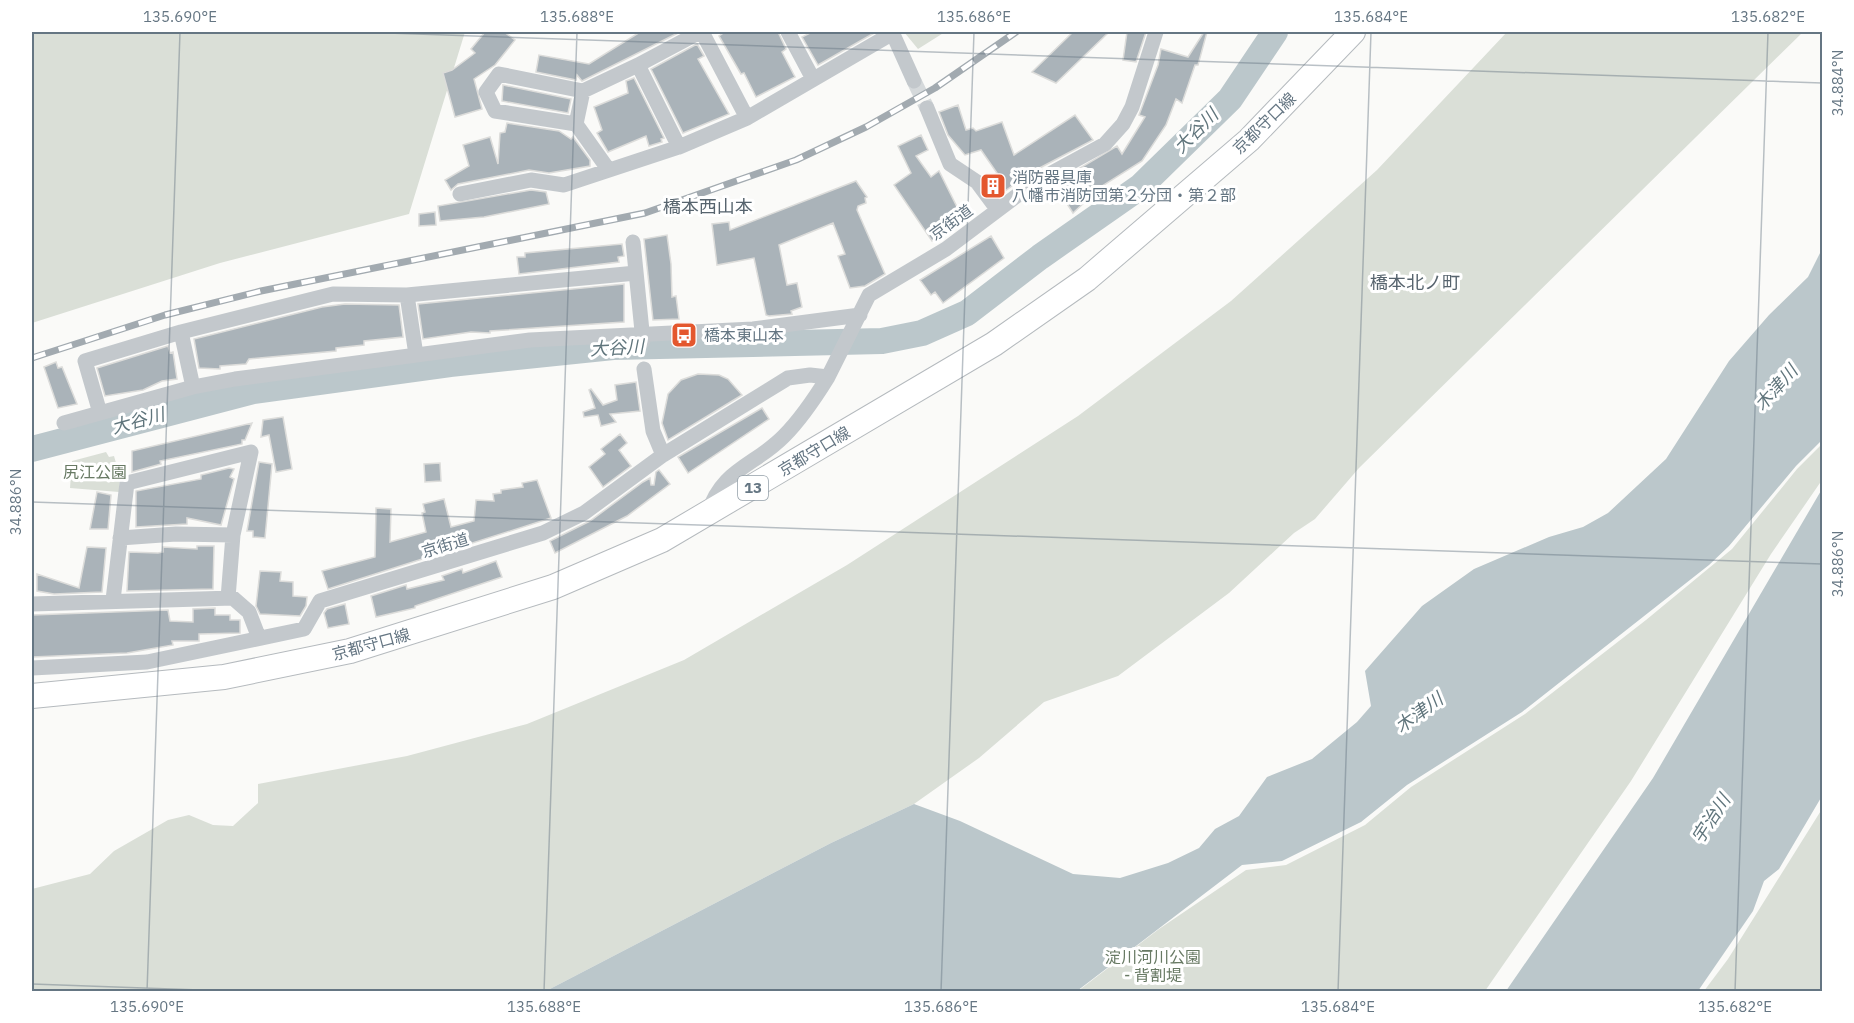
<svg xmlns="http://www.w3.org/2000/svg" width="1854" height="1023" viewBox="0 0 1854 1023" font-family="'IBM Plex Sans','Noto Sans JP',sans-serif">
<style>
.green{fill:#dadfd7}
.water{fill:#bbc7cb}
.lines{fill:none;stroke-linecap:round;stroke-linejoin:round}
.river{stroke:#bbc7cb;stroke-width:26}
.building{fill:#aab3b9;stroke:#dcdcda;stroke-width:1.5}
.street-tunnel{stroke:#d5d9db;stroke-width:15;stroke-dasharray:15 8;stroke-linecap:butt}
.primary-casing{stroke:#b5babe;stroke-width:26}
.street{stroke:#c3c8cc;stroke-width:15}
.primary{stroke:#fff;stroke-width:24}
.rail-casing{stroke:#a2aab0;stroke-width:7}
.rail{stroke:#fff;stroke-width:4.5;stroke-dasharray:14;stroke-linecap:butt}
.ticks{fill:none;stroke:#657683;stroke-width:1.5;stroke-opacity:0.45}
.labels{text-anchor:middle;stroke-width:6;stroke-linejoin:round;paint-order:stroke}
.shield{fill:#fff;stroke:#939fa8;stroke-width:1.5}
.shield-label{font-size:15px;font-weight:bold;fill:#657683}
.street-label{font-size:16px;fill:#657683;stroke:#fff}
.poi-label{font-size:16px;fill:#657683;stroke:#fff;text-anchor:start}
.park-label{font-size:16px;fill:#687a64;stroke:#fff}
.water-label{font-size:18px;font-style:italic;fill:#60757c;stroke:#fff}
.neighbourhood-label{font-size:18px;fill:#57646e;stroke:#fff}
.neatline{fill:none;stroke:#657683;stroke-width:2}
.ticks-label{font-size:15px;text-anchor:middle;fill:#657683}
</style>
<rect width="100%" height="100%" fill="#fafaf8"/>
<!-- green -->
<path class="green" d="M32,32H465L409,214L220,263L32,323Z
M904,32H945L918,49Z
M1507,32H1803L1359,468L1315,519L1294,533L1229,593L1118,676L1044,702L979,758L914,804L831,843L546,991L32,992V889L90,874L114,851L168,820L189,815L213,825L233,826L258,803V784L407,756L527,724L684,660L847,565L1078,416L1231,301L1377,170Z
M1822,444V480L1771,554L1631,781L1485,991H1078L1159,929L1246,870L1286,865L1365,825L1411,787L1525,714L1646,620L1732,549L1797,469Z
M106,452L109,457L114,456L120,477L119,492L70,488L72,461Z
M1822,809V991H1704L1728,959Z"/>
<!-- water -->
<path class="water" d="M1822,249V440L1796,466L1729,546L1709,565L1522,712L1407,785L1361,822L1282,861L1242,865L1077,991H546L831,843L914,804L960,821L1073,874L1120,878L1168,863L1199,848L1215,829L1239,816L1267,777L1312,759L1357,722L1371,706L1365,671L1422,606L1474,569L1549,537L1583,527L1608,513L1666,459L1729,361L1769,315L1808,277Z
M1822,489V796L1779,869L1764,881L1753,911L1698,991H1506L1653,778Z"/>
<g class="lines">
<!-- river -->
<path class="river" d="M32,449L253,391L450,364L613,347L882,341L922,333L967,313L1040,257L1140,187L1230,99L1275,32"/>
</g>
<!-- building -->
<path class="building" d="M485,32H504L515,40L495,65L474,79L482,109L455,117L443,73L452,70L475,53L471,49Z
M640,32H680L582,81L577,75L576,80L536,72L539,55L589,64Z
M725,32H778L786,49L782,52L795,77L756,97L744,73L741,74L719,36Z
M812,32H876L818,65L802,37Z
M1073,32H1109L1056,83L1032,72Z
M1127,32H1146L1136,62L1123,60Z
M1204,32H1207L1198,65H1195L1182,103L1176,99L1166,125L1142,161L1102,186L1073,213L1059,191L1072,178L1070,174L1117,146L1122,154L1145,117L1139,115L1158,65L1161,49L1188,57Z
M697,44L704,56L698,59L729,114L683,133L651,69Z
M634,78L664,138L661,139L662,142L649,146L646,136L608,152L597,133L602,130L594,107L628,93L626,81Z
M503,85L571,99L568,113L502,101Z
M958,105L966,130L973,128L976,131L1002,122L1014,155L1075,115L1093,140L1030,173L1005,191L994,175L997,173L981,150L965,155L948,135L939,112Z
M507,123L559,131L571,139L573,137L590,160V166L549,173L529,170L458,184L451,190L445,180L469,166L463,145L490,137L498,164L500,133L505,132Z
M921,135L928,150L916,156L931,177L939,171L958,209L938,222L944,233L932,241L894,185L911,173L898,146Z
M856,181L867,197L865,198L866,203L858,206L857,210L885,274L865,286L850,288L838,256L845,254L833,223L779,245L787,285L797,283L802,307L791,311L792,314L769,316L766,315L754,258L717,265L712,224L729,222L730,230Z
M531,190L546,192L549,204L484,217L440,221L438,206Z
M435,212L436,225L419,226V214Z
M667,235L671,264L672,297L676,296L679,319L653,320L644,239Z
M991,236L1004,258L943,303L935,292L931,295L920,280Z
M622,244L624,256L618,257L619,262L519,274L517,257H525V253Z
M624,284V322L490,331V333L471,332L423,339L418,304Z
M345,304L399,305L403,337L364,341V345L336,348V351L249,359L246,364L220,366V369L199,368L194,339L322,307Z
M168,346L170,353L173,352L177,379L162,381L143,390L105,396L97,368Z
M56,362L58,368L62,367L77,404L58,408L44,367Z
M698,374L719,375L728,379L742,395L668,440L662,423L668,394L681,380Z
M636,382L640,411L610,414L616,422L601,426L598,415L584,417L583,412L595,408L589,390L591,389L603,405L617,400L615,385Z
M762,408L769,419L688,473L678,457Z
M283,417L292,469L276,472L269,435L261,437L263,420Z
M252,423L245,440H242V444L160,461L161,464L132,472V451Z
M620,434L627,443L619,450L631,466L603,487L589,467L605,454L601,449Z
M259,462L272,464L265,538L253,537V531H247Z
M440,463L441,481L425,482L424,464Z
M229,468L234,469L230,477L234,479L221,525L187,518V524L136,527V491L201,479V475Z
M659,470L670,484L627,516L555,553L550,541L590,521L643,482L650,478L651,485H654L656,472Z
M537,480L551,518L328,589L322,571L375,557L376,508L391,509L390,542L426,532L422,513L425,512L423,504L444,499L451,527L474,521L476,500L494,501L493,494L501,493V490L523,487L522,483Z
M97,492L111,495L108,529H90Z
M197,546H214L213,589L127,591L129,552L158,553L163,552V547L197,549Z
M87,547L106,548L102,592L54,594L37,591V574L79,588Z
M496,561L502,577L415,606V608L376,617L371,596L406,585L407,589L444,580L442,576L462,569L463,573Z
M260,571L281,572L280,581L293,582V596L307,597L306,606L300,616L260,614L256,606Z
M345,604L349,624L328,628L324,613L327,609Z
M215,608V615H230V620H240V633L199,634V641H172L173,645L127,653L32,657V615L168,610L170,621L193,622V609Z"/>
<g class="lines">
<!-- street-tunnel -->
<path class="street-tunnel" d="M914,81L927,108"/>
<!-- primary casing -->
<g class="primary-casing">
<path id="primary" d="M32,696L224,677L350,651L553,587L662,540L994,344L1087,279L1249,140L1353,32"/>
</g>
<!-- street -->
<path class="street" d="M700,32L638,65L679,147L747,118L893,33
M702,32L747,118
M788,32L813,79
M892,32L914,81
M927,108L950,164L977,182L997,209
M576,124L583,91
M608,169L576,124L495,111L486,92L499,74L583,91L638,65
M460,194L531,180L564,185L679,147
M633,242L643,341
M407,295L416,355
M181,332L193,387
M644,369L653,431L663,455
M100,413L85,361L181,332L333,294L407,295L636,273
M64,423L193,387L235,379L530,340L753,329L860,315
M708,514C721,469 755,466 784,436C802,418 815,398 828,377
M120,538L176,534L233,535
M113,600L127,483L251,452L233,535L228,598
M32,604L233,598L249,612L259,638
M32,668L147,662L304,629L320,601L543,533L584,513L663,455L788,378L810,375L828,377L869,295L946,249L1035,182L1105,144L1123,124L1132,107L1156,32"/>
<!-- primary -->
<use href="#primary" class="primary"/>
<!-- rail casing -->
<g class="rail-casing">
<path id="rail" d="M32,358L165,315L261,291L645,213L796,160L866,127L935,88L1016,32"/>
</g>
<!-- rail -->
<use href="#rail" class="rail"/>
</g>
<!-- ticks -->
<path class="ticks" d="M359,32L1822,83M32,502L1822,564M32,984L255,992M147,992L180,32M544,992L577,32M941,992L974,32M1338,992L1371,32M1735,992L1768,32"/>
<!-- icons -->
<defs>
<g id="building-square" transform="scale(1.35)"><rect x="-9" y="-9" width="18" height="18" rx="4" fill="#e4572e" stroke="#fff"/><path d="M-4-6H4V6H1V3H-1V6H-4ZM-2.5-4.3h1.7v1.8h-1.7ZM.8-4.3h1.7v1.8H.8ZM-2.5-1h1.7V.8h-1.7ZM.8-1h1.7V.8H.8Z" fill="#fff"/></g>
<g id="bus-square" transform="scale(1.35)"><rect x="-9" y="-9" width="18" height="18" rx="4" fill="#e4572e" stroke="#fff"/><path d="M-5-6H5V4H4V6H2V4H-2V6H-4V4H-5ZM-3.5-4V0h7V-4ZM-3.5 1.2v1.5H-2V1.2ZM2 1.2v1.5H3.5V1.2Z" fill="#fff"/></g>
</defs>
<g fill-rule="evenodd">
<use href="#building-square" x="993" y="186"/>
<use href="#bus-square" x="684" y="335"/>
</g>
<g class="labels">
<!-- shield labels -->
<rect class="shield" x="738" y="476" width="30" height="24" rx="4.5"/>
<g class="shield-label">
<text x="753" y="493">13</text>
</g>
<!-- street labels -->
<g class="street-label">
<text transform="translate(1264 123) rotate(-44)" y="6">京都守口線</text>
<text transform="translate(951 222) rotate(-36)" y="6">京街道</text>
<text transform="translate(814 451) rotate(-31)" y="6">京都守口線</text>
<text transform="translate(445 545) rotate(-17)" y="6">京街道</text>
<text transform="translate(371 644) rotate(-15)" y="6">京都守口線</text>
</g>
<!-- poi labels -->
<g class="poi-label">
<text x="1012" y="183">消防器具庫<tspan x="1012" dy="18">八幡市消防団第２分団・第２部</tspan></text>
<text x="704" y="341">橋本東山本</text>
</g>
<!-- park labels -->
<g class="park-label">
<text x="95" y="478">尻江公園</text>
<text x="1153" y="963">淀川河川公園<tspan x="1153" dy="18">- 背割堤</tspan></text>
</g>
<!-- water labels -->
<g class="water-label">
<text transform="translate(1196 131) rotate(-45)" y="6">大谷川</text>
<text transform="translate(617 348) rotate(-3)" y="6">大谷川</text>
<text transform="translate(1776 388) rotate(-48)" y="6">木津川</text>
<text transform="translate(138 421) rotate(-15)" y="6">大谷川</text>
<text transform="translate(1419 713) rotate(-36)" y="6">木津川</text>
<text transform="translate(1711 819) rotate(-57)" y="6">宇治川</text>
</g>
<!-- neighbourhood labels -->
<g class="neighbourhood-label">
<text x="708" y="213">橋本西山本</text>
<text x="1415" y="289">橋本北ノ町</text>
</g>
</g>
<!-- border -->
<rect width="1854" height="1023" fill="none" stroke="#ffffff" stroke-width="66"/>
<rect x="33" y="33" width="1788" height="957" class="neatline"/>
<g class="ticks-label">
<text x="180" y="22">135.690°E</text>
<text x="577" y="22">135.688°E</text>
<text x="974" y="22">135.686°E</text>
<text x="1371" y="22">135.684°E</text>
<text x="1768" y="22">135.682°E</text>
<text transform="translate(1838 83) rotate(-90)" y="5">34.884°N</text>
<text transform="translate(16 502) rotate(-90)" y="5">34.886°N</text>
<text transform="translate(1838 564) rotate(-90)" y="5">34.886°N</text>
<text x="147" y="1012">135.690°E</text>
<text x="544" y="1012">135.688°E</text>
<text x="941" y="1012">135.686°E</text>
<text x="1338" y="1012">135.684°E</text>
<text x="1735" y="1012">135.682°E</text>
</g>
</svg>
